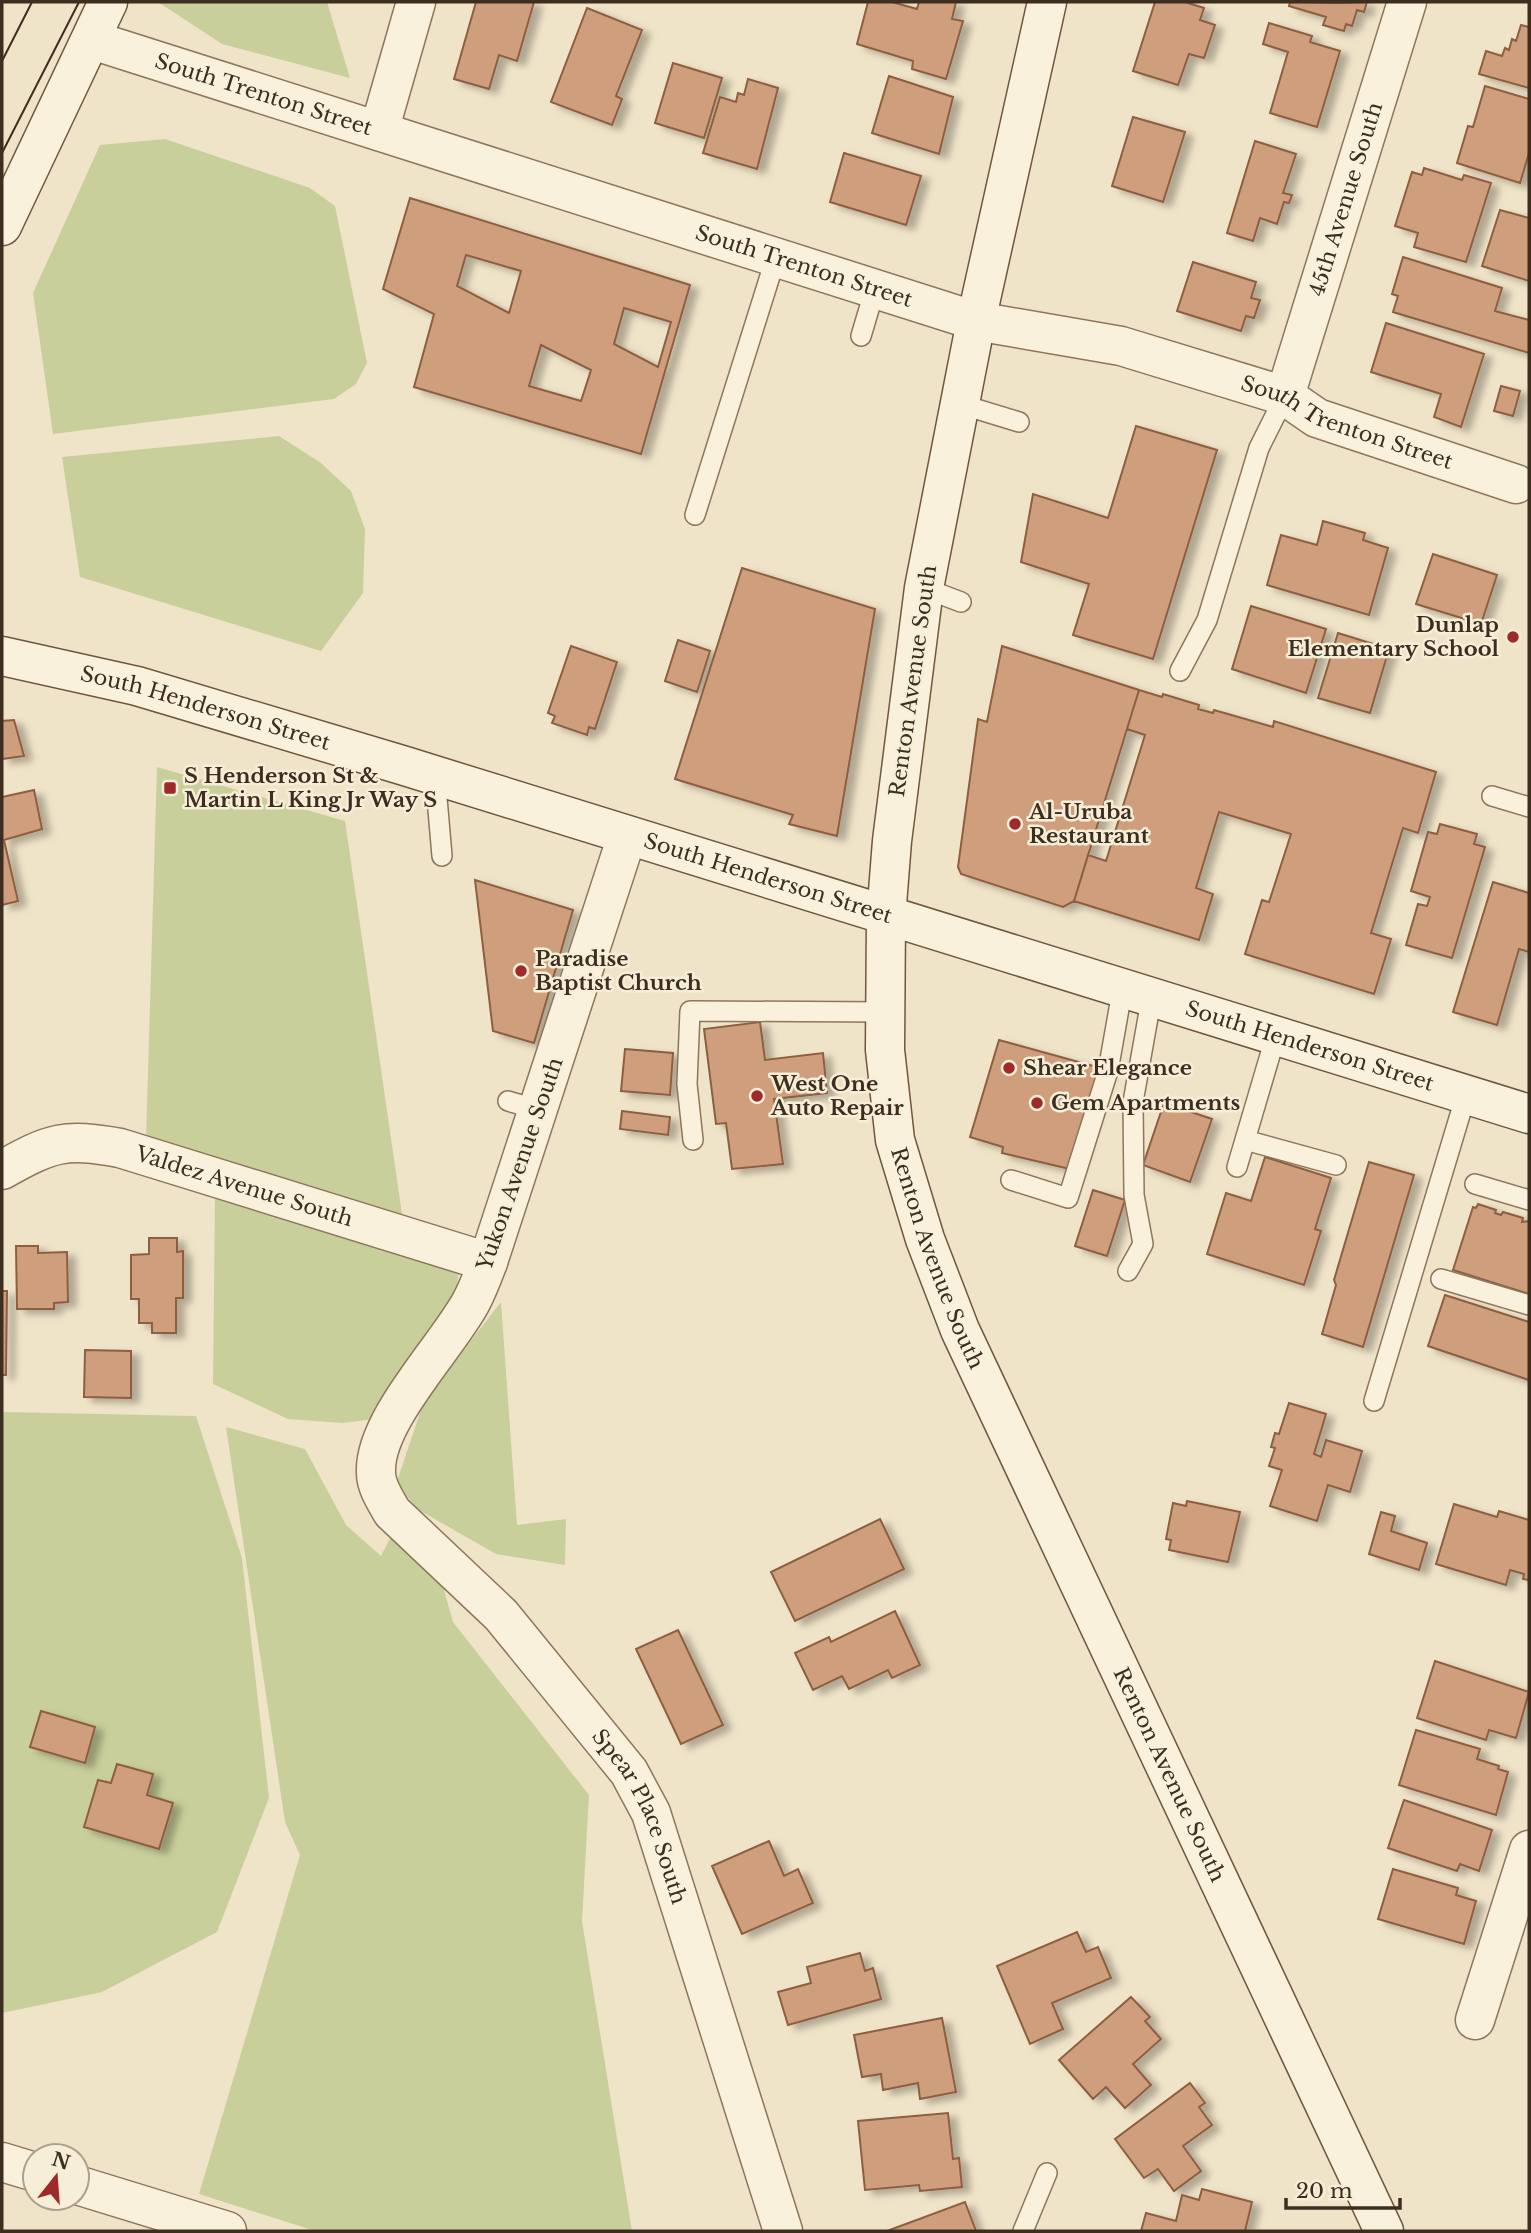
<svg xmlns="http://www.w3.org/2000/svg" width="1531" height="2233" viewBox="0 0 1531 2233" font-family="'Libre Baskerville',serif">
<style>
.green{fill:#c9cf9b}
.building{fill:#cf9f7d;stroke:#8d5f41;stroke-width:2;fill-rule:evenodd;filter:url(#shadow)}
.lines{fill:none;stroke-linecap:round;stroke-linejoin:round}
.lane-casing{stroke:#8d765c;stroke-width:22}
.street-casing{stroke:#8d765c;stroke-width:41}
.secondary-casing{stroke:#6f573f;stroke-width:41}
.lane{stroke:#faf1dc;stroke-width:19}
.street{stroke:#faf1dc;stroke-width:38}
.secondary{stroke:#faf1dc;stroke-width:38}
.tram{stroke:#3d2e20;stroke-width:2}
.poi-dot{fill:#9e2a2b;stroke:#f7eed8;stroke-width:2.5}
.labels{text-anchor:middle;stroke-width:5;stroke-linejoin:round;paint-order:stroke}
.street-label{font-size:21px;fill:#3d2e20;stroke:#f7eed8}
.poi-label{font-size:21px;font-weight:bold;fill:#3d2e20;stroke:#f7eed8;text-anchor:start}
</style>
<defs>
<filter id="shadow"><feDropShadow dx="8" dy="4.5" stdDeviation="3.5" flood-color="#0004"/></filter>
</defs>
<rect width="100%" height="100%" fill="#f0e4c8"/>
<!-- green -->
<path class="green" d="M158,2H327L350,78L222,44Z
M165,139L310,188L335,206L367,363L356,384L334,399L53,434L33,293L100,145Z
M279,436L321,463L351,491L365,529L363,593L321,651L80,577L62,457Z
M157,767L345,821L403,1221L146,1140Z
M215,1197L459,1272L454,1301L375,1419L342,1423L288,1419L213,1384Z
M501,1302L517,1525L566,1519L565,1565L496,1554L419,1510L396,1484L424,1401Z
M2,1412L196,1416L242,1558L269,1798L217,1932L102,1992L2,2013Z
M226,1427L305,1449L346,1525L381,1556L391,1536L437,1565L453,1622L589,1795L582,1921L632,2231H315L199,2194L300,1855L285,1822Z"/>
<!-- building -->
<path class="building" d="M476,2H534L517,61L499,55L489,89L454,79Z
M868,2H892L917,9L919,2H956L952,19L963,21L946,79L912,69L913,61L857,44Z
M1155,2H1185L1204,8L1200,20L1215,25L1204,58L1189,54L1178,85L1133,71Z
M1290,2L1337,3L1367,2L1364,12L1357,10L1352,26L1346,24L1344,31L1323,25L1326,17L1289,6Z
M587,8L642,30L616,96L622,99L612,125L551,102Z
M1269,23L1312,36L1310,42L1340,51L1317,127L1270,113L1288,52L1263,44Z
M1521,25L1529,27V88L1479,74L1486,51L1502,56L1505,48L1509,50L1512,39L1516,41Z
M673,63L722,78L704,138L655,123Z
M889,76L953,97L939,154L872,133Z
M748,79L778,88L757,169L703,153L720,97L736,102L738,93L744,95Z
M1485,86L1529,99V153L1520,183L1457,163L1468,126L1473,127Z
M1133,117L1185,132L1163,202L1112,186Z
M1255,141L1296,154L1283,193L1292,195L1289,203L1284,202L1277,224L1260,218L1253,241L1227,233Z
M844,153L921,176L906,225L830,202Z
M1424,168L1462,180L1464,175L1491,183L1466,262L1414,247L1418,233L1395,226L1412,172L1422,175Z
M410,198L690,285L641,454L414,387L434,314L383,289ZM466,255L521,271L509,313L457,286ZM624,308L671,322L658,367L614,344ZM541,345L591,370L581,401L529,386Z
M1500,210L1529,218V281L1482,266Z
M1403,257L1502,288L1495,311L1529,320V353L1393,312L1398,296L1392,294Z
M1193,262L1256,282L1251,298L1260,300L1254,318L1246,316L1241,331L1177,311Z
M1386,323L1484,354L1461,427L1434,417L1441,394L1371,372Z
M1501,386L1520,391L1513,416L1494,411Z
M1136,426L1217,450L1153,659L1073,635L1089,584L1021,562L1033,494L1108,518Z
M1323,521L1365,533L1363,540L1388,548L1369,615L1267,585L1281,535L1317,545Z
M1433,554L1497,575L1481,624L1416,604Z
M742,568L875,609L837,836L789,824L793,815L675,779Z
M1251,606L1326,629L1306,693L1232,669Z
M1338,633L1389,649L1370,713L1318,698Z
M678,640L710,651L697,692L665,681Z
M571,646L617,662L595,729L589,727L587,735L552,723L555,716L548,713Z
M1002,646L1139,690L1074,901L1063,907L961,874L958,867L978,719L987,722Z
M1139,690L1162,697L1163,694L1199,705L1198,709L1213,713L1214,710L1273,727L1274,721L1436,772L1418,833L1403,828L1371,933L1391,939L1374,994L1245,954L1262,900L1269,902L1291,834L1219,812L1196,888L1213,894L1199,940L1074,901L1088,855L1106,861L1145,735L1127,729Z
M14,720L24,756L2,759V721Z
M34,790L42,829L4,840L18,901L2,905V797Z
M1440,824L1477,834L1474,844L1485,847L1452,958L1406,945L1418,904L1427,906L1430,897L1411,891L1428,832L1437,834Z
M475,880L573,910L534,1043L493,1031Z
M1493,882L1529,893V952L1519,949L1497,1025L1453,1012Z
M760,1022L765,1060L823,1053L827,1093L774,1099L783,1164L732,1169L726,1123L716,1124L704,1029Z
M999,1040L1104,1069L1074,1170L1002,1153L1003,1147L970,1137Z
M625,1049L673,1053L670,1095L621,1091Z
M1164,1103L1212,1119L1190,1182L1143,1165Z
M622,1111L670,1117L668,1135L620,1129Z
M1265,1157L1331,1178L1315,1229L1321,1231L1304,1285L1207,1254L1226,1193L1251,1201Z
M1369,1162L1414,1175L1363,1347L1322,1334L1336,1285L1334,1280Z
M1093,1190L1125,1200L1107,1256L1075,1246Z
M1478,1204L1496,1210L1495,1213L1501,1215L1503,1212L1523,1218L1522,1222L1529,1221V1294L1453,1270L1473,1207L1476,1208Z
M149,1238H177V1252L183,1251V1298H176V1333H152V1323H139V1299H131V1255L149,1254Z
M16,1246H38V1253L67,1252L68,1302L54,1303V1309H17Z
M2,1291H7L6,1375H2Z
M1445,1295L1529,1322V1380L1428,1346Z
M85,1350L131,1351V1398L84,1397Z
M1289,1403L1326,1414L1314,1454L1321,1457L1326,1440L1362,1451L1350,1492L1328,1485L1317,1521L1270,1506L1282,1470L1269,1466L1275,1448L1271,1447L1275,1433L1279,1434Z
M1187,1501L1240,1512L1228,1562L1169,1550L1171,1540L1166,1539L1173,1503L1186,1506Z
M1454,1504L1497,1517L1499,1511L1529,1520V1580L1523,1579L1524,1574L1510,1570L1506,1585L1436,1564Z
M1381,1512L1395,1516L1391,1531L1427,1543L1419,1570L1369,1554Z
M880,1519L904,1569L795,1621L771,1572Z
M895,1611L920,1665L892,1678L888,1670L849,1689L842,1676L813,1690L795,1653L829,1637L831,1642Z
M678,1630L723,1725L681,1744L636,1649Z
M1435,1661L1529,1692L1516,1738L1489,1730L1486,1740L1417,1718Z
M41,1711L95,1727L85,1763L30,1747Z
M1416,1730L1480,1749L1477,1759L1499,1766L1498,1769L1508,1772L1496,1815L1399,1785Z
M117,1764L153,1774L147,1795L173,1803L159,1849L84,1827L98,1780L111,1783Z
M1404,1800L1492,1830L1479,1871L1460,1864L1457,1871L1388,1848Z
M769,1841L784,1876L798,1869L813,1903L742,1934L712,1866Z
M1393,1869L1458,1888L1456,1895L1476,1901L1464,1944L1378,1919Z
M1077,1932L1086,1952L1098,1947L1111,1978L1052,2003L1063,2029L1030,2044L997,1966Z
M860,1953L865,1971L873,1968L881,1999L788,2025L778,1992L811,1983L807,1967Z
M1131,1997L1150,2017L1145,2021L1161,2039L1133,2064L1151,2085L1125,2108L1106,2087L1093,2099L1059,2060Z
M942,2018L956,2092L920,2099L918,2083L883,2090L881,2074L862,2077L854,2035Z
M1190,2083L1205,2103L1199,2107L1212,2125L1183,2146L1201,2171L1174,2191L1158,2169L1144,2178L1115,2139Z
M948,2113L953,2159L959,2158L962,2187L920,2191L919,2185L865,2190L858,2121Z
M1202,2189L1252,2202L1245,2231H1141L1146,2213L1176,2221L1182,2195L1199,2200Z
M965,2202L976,2231H887Z"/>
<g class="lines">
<!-- lane casing -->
<g class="lane-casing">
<path id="lane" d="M861,336L875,289
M960,404L1019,422
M695,515L776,257
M924,588L961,602
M1180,671L1207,620L1259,448L1285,396
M435,775L442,856
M1492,796L1529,807
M508,1101L539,1110
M693,1140L687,1084L690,1011L885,1012
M1245,1140L1336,1165
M1237,1167L1276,1035
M1011,1180L1068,1198L1108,1071L1123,986
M1475,1184L1529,1200
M1128,1271L1143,1244L1134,1195L1133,1102L1152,995
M1441,1279L1529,1305
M1374,1401L1466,1095
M1023,2231L1047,2173"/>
</g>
<!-- street casing -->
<g class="street-casing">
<g id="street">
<path id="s1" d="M92,40L976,321L1121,346L1285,396L1317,418L1516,484"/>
<path d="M379,131L416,2"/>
<path id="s2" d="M1285,396L1407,2"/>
<path id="s3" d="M627,836L488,1262C483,1275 478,1289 471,1302C447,1347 373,1421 376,1473C376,1487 386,1501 392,1512L501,1615L629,1772L651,1813L783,2231"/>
<path id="s4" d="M2,1170C52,1142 64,1138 120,1148L488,1262"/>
<path d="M1475,2020L1529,1850"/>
<path d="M2,2162L35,2172"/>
<path d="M77,2185L227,2231"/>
</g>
</g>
<!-- secondary casing -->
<g class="secondary-casing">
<g id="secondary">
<path id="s5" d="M1047,2L976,321L924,588L892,841L886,917L885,1050L895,1140L925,1239L960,1330L1384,2231"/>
<path d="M2,226L108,2"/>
<path id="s6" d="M2,656L137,686L405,766L1529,1114"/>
</g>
</g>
<!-- lane -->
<use href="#lane" class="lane"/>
<!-- street -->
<use href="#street" class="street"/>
<!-- secondary -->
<use href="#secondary" class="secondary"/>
<!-- tram -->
<path class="tram" d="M2,61L32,2
M2,153L79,2"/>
</g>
<!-- markers -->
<g class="poi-dot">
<circle cx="1513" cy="637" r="7"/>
<rect x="163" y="781" width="14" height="14" rx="3.5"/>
<circle cx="1015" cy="824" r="7"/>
<circle cx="521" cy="971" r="7"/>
<circle cx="1009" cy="1068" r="7"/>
<circle cx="757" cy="1096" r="7"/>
<circle cx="1037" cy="1103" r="7"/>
</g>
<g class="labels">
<!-- street labels -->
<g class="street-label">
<text dy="7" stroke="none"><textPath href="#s1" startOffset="180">South Trenton Street</textPath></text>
<text dy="7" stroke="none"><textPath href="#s2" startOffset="206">45th Avenue South</textPath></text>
<text dy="7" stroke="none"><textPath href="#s1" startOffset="747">South Trenton Street</textPath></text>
<text dy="7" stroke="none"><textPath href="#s1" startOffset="1314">South Trenton Street</textPath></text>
<text transform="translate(913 681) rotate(-82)" y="7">Renton Avenue South</text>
<text dy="7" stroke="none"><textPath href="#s6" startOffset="210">South Henderson Street</textPath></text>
<text dy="7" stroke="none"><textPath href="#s6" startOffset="798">South Henderson Street</textPath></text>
<text dy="7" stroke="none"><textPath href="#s6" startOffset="1365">South Henderson Street</textPath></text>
<text transform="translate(520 1164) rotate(-71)" y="7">Yukon Avenue South</text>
<text dy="7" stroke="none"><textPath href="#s4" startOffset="254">Valdez Avenue South</textPath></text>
<text dy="7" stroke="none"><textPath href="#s5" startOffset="1279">Renton Avenue South</textPath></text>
<text dy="7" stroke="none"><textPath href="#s5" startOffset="1846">Renton Avenue South</textPath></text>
<text dy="7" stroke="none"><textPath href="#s3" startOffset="1130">Spear Place South</textPath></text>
</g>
<!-- poi labels -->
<g class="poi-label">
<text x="1499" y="632" text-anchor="end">Dunlap<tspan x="1499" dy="24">Elementary School</tspan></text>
<text x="184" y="783">S Henderson St &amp;<tspan x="184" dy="24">Martin L King Jr Way S</tspan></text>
<text x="1029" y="819">Al-Uruba<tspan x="1029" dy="24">Restaurant</tspan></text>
<text x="535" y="966">Paradise<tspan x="535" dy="24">Baptist Church</tspan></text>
<text x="1023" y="1075">Shear Elegance</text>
<text x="771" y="1091">West One<tspan x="771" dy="24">Auto Repair</tspan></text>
<text x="1051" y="1110">Gem Apartments</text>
</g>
</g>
<!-- border -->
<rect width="1531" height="2233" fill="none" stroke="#3d2e20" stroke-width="7"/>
<!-- north arrow -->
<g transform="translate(56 2177) rotate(17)"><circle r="33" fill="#f7eed8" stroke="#ada18e" stroke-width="2"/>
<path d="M0-5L12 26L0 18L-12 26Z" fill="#9e2a2b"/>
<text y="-10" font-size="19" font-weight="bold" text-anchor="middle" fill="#3d2e20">N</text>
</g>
<!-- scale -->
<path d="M1286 2198v10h114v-10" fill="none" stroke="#3d2e20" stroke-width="3.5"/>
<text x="1296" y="2198" font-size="21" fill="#3d2e20" stroke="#f7eed8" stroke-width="5" paint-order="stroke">20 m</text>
</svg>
